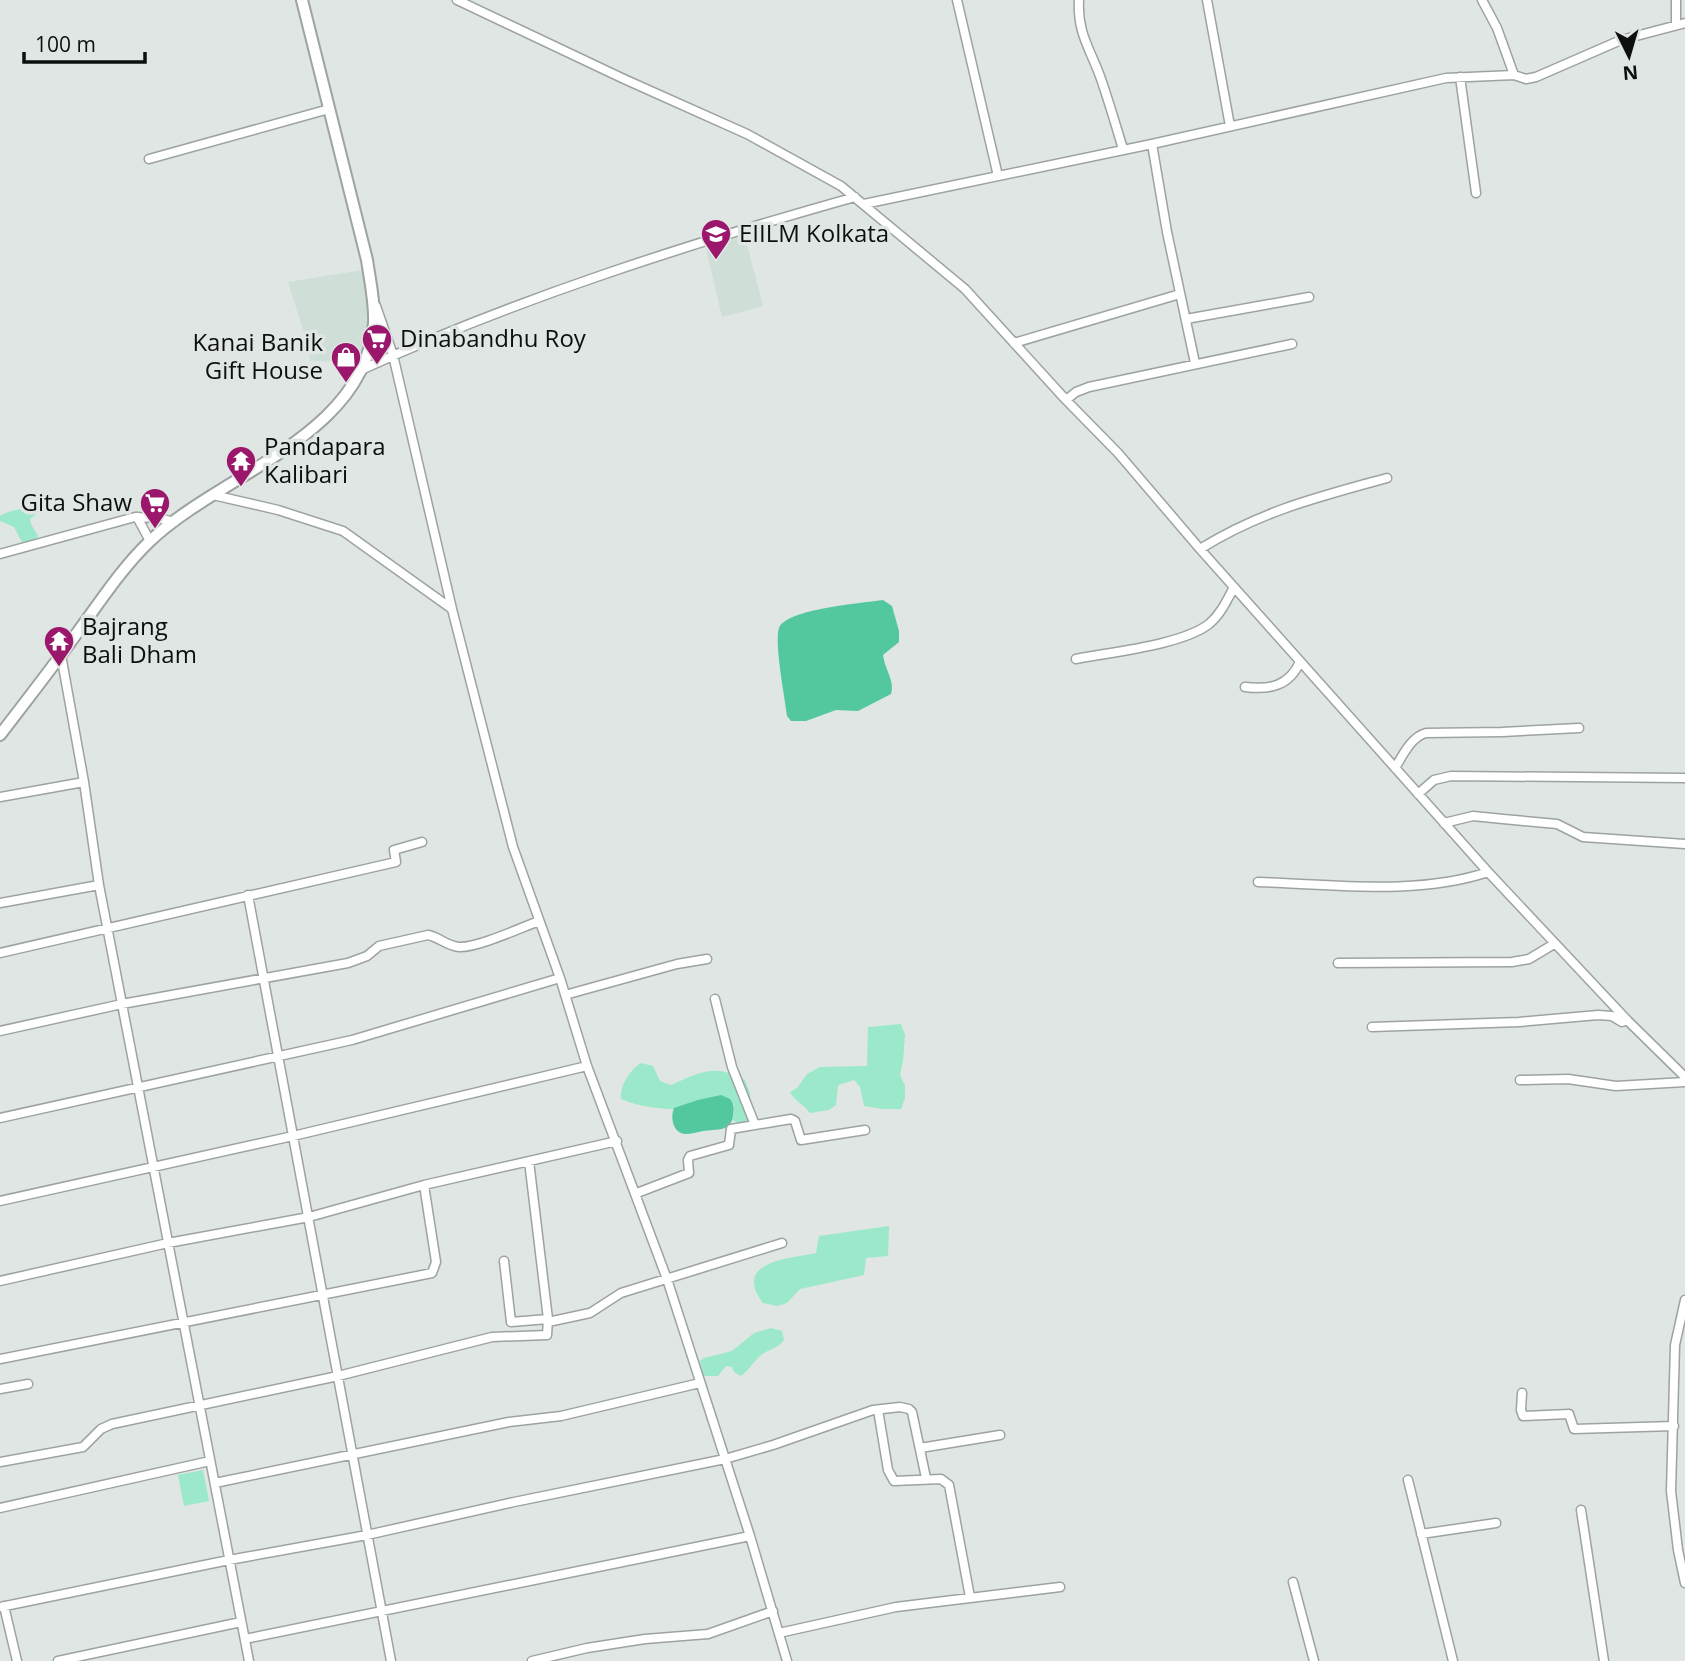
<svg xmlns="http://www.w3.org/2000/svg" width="1685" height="1661" viewBox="0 0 1685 1661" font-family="'Open Sans',sans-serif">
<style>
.built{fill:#cfded7}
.green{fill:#9be9ca}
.water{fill:#53c89f}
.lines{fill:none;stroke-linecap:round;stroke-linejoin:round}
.minor-casing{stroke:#9da3a0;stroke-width:11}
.major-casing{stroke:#9da3a0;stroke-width:14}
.minor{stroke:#fff;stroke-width:8}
.major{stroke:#fff;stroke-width:10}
.labels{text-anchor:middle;stroke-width:7;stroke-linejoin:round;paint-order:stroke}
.poi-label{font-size:24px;fill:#0d0f0e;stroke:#dfe6e3;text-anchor:start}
</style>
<rect width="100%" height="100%" fill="#dfe6e3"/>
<!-- built -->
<path class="built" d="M744,233L763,306L722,317L706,248Z
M363,270L367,301V335L359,362L310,361L308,345L288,282Z"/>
<!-- green -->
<path class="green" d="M46,501L49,503L47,506L30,519L31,524L38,536L35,541L22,542L14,527L0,521V516C14,507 30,511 46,501Z
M901,1024L905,1035L903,1061L900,1075L905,1086V1098L901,1109H883L864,1106L860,1087L854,1080L838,1085L836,1105L829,1110L810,1113C804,1105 795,1101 790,1092L797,1088L807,1074L820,1067L867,1066L868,1027Z
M641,1063L653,1066L660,1081L671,1085C700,1072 715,1063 745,1080L750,1093L751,1121L738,1123L733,1120L734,1104C697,1109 656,1114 621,1099C620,1085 630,1070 641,1063Z
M889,1226L888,1256L866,1258L864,1275L800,1289L787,1303L777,1306L763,1303C732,1261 789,1259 816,1253L819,1236Z
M771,1328L782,1331L784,1340C777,1349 769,1349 761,1355C753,1362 749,1370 741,1376L734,1372L732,1367L726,1366L718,1376H705L703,1374L700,1361L704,1358L732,1351L754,1333Z
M203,1470L209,1501L184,1506L178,1475Z"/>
<!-- water -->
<path class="water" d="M883,600L892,606L899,631V642L883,655C885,670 895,681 891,694L858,711L836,710L806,721H791L787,716C785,698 774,643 779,628C786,609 863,603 883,600Z
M721,1095L730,1099C734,1104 734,1108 733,1115C732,1132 716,1129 703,1131C697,1132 691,1134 686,1134C673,1134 670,1118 674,1108L698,1100Z"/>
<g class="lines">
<!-- minor casing -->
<g class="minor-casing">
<path id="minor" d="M457,0L624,79L747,134L841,186L965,289L1066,400L1118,453L1200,549L1488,872L1627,1020L1685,1077
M957,0L998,176
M1079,0C1077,34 1091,50 1101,79C1109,102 1116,126 1123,149
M1207,0L1230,126
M1482,0L1497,28L1514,75L1526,79L1536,77L1621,40L1685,23
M1676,25V0
M1460,77L1476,193
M1152,144L1167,232L1195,363
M149,159L329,109
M864,204L1152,144L1446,78L1514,75
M376,306L393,355L452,609L513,847L560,978L587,1066L667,1279L750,1536L787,1661
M1186,319L1309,297
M1014,343L1180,294
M361,370C519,298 688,244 855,197
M1066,400L1076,392L1089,387L1292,344
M213,495L278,510L343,531L452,609
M137,517L150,541
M1200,549C1261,511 1318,497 1387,478
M0,554L135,517L158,518L174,522
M61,655L84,782L99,885L249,1661
M1076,659C1111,652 1182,645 1209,624C1221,614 1227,600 1234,587
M1245,687C1270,690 1289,686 1300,662
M1395,768C1403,755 1411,737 1426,733L1502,732L1579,728
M1418,794L1434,780L1451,776L1685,778
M0,797L84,782
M1444,823L1473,816L1503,819L1557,824L1583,837L1685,844
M1258,882C1332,884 1417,896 1488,872
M248,895L391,1661
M0,903L99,885
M0,953L396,862L394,850L422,842
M1338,963L1512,962L1529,959L1554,944
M565,995L677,964L707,959
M715,999L732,1067L755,1125
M1372,1027L1519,1022L1598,1015L1612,1016L1622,1022L1627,1020
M0,1031L122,1004L348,963L367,956L379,946L428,935C439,937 447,946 459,947C477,948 520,928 539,921
M1520,1080L1568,1079L1616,1086L1685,1082
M0,1118L352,1040L560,978
M637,1193L689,1173L688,1160L690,1156L729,1145L731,1129L791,1119L795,1121L801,1140L865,1130
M0,1201L293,1136L587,1066
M504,1261L511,1322L548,1319
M0,1281L168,1243L309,1217L424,1185L617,1141
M1685,1300L1675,1345L1671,1491L1678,1550L1685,1583
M548,1322L590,1313L621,1293L782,1243
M0,1359L432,1273L436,1262L424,1185
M0,1389L28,1384
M1522,1393L1521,1410L1523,1416L1569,1414L1574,1429L1674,1426
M878,1410L888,1470L894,1481L941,1479L949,1485L970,1597
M920,1448L1000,1435
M0,1462L83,1447L101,1429L112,1424L338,1376L492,1337L547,1335L548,1319L529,1161
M1408,1480L1453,1661
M215,1483L509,1422L561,1416L700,1383
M0,1508L210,1461
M1581,1510L1604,1661
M1421,1534L1496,1523
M1293,1582L1314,1661
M4,1606L17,1661
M0,1607L229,1560L367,1535L514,1502L725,1459L773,1445L873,1410L900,1407L909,1409L912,1412L926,1478
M779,1633L896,1607L1060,1587
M245,1639L750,1536
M58,1661L241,1622
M532,1661L587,1648L645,1639L708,1634L773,1611"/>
</g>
<!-- major casing -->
<g class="major-casing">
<path id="major" d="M0,735C26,701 52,668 77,633C100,602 121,569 149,542C219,474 365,437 374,323C375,302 370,281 367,260L302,0"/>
</g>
<!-- minor -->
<use href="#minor" class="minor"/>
<!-- major -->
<use href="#major" class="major"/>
</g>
<!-- icons -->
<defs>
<g id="university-pin" transform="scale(1.575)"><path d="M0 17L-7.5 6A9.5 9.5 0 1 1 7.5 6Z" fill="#9a176c" stroke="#dfe6e3"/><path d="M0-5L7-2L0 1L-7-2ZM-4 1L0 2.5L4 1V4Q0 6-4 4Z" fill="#fff"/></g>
<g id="supermarket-pin" transform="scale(1.575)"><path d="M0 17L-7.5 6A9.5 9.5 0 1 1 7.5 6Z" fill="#9a176c" stroke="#dfe6e3"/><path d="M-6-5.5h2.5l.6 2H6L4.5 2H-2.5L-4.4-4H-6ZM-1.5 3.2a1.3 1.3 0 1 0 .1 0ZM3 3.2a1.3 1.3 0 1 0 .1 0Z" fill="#fff"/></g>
<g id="shop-pin" transform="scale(1.575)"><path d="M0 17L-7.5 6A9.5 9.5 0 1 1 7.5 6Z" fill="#9a176c" stroke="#dfe6e3"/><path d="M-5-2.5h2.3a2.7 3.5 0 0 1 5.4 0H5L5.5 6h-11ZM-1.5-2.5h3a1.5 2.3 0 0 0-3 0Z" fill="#fff"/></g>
<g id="temple-pin" transform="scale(1.575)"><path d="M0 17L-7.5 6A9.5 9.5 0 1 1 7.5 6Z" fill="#9a176c" stroke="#dfe6e3"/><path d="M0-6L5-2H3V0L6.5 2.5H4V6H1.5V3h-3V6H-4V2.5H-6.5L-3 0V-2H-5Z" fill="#fff"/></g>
</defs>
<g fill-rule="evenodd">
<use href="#university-pin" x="716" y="234"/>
<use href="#supermarket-pin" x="377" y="339"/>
<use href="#shop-pin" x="346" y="357"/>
<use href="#temple-pin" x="241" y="461"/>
<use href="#supermarket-pin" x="155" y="503"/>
<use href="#temple-pin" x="59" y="641"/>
</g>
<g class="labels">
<!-- poi labels -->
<g class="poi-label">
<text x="739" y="242">EIILM Kolkata</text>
<text x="400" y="347">Dinabandhu Roy</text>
<text x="323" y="351" text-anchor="end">Kanai Banik<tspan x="323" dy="28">Gift House</tspan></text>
<text x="264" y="455">Pandapara<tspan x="264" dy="28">Kalibari</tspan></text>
<text x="132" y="511" text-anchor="end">Gita Shaw</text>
<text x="82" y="635">Bajrang<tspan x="82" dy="28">Bali Dham</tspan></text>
</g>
</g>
<!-- north arrow -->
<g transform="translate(1629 56) rotate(175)" stroke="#dfe6e3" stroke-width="5" paint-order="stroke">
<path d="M0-5L12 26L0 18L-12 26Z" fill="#0d0f0e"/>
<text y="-10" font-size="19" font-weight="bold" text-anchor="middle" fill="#0d0f0e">N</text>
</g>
<!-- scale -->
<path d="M24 52v10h121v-10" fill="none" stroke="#0d0f0e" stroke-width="3.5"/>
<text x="35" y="52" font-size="21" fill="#0d0f0e" stroke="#dfe6e3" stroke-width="5" paint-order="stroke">100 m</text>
</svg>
